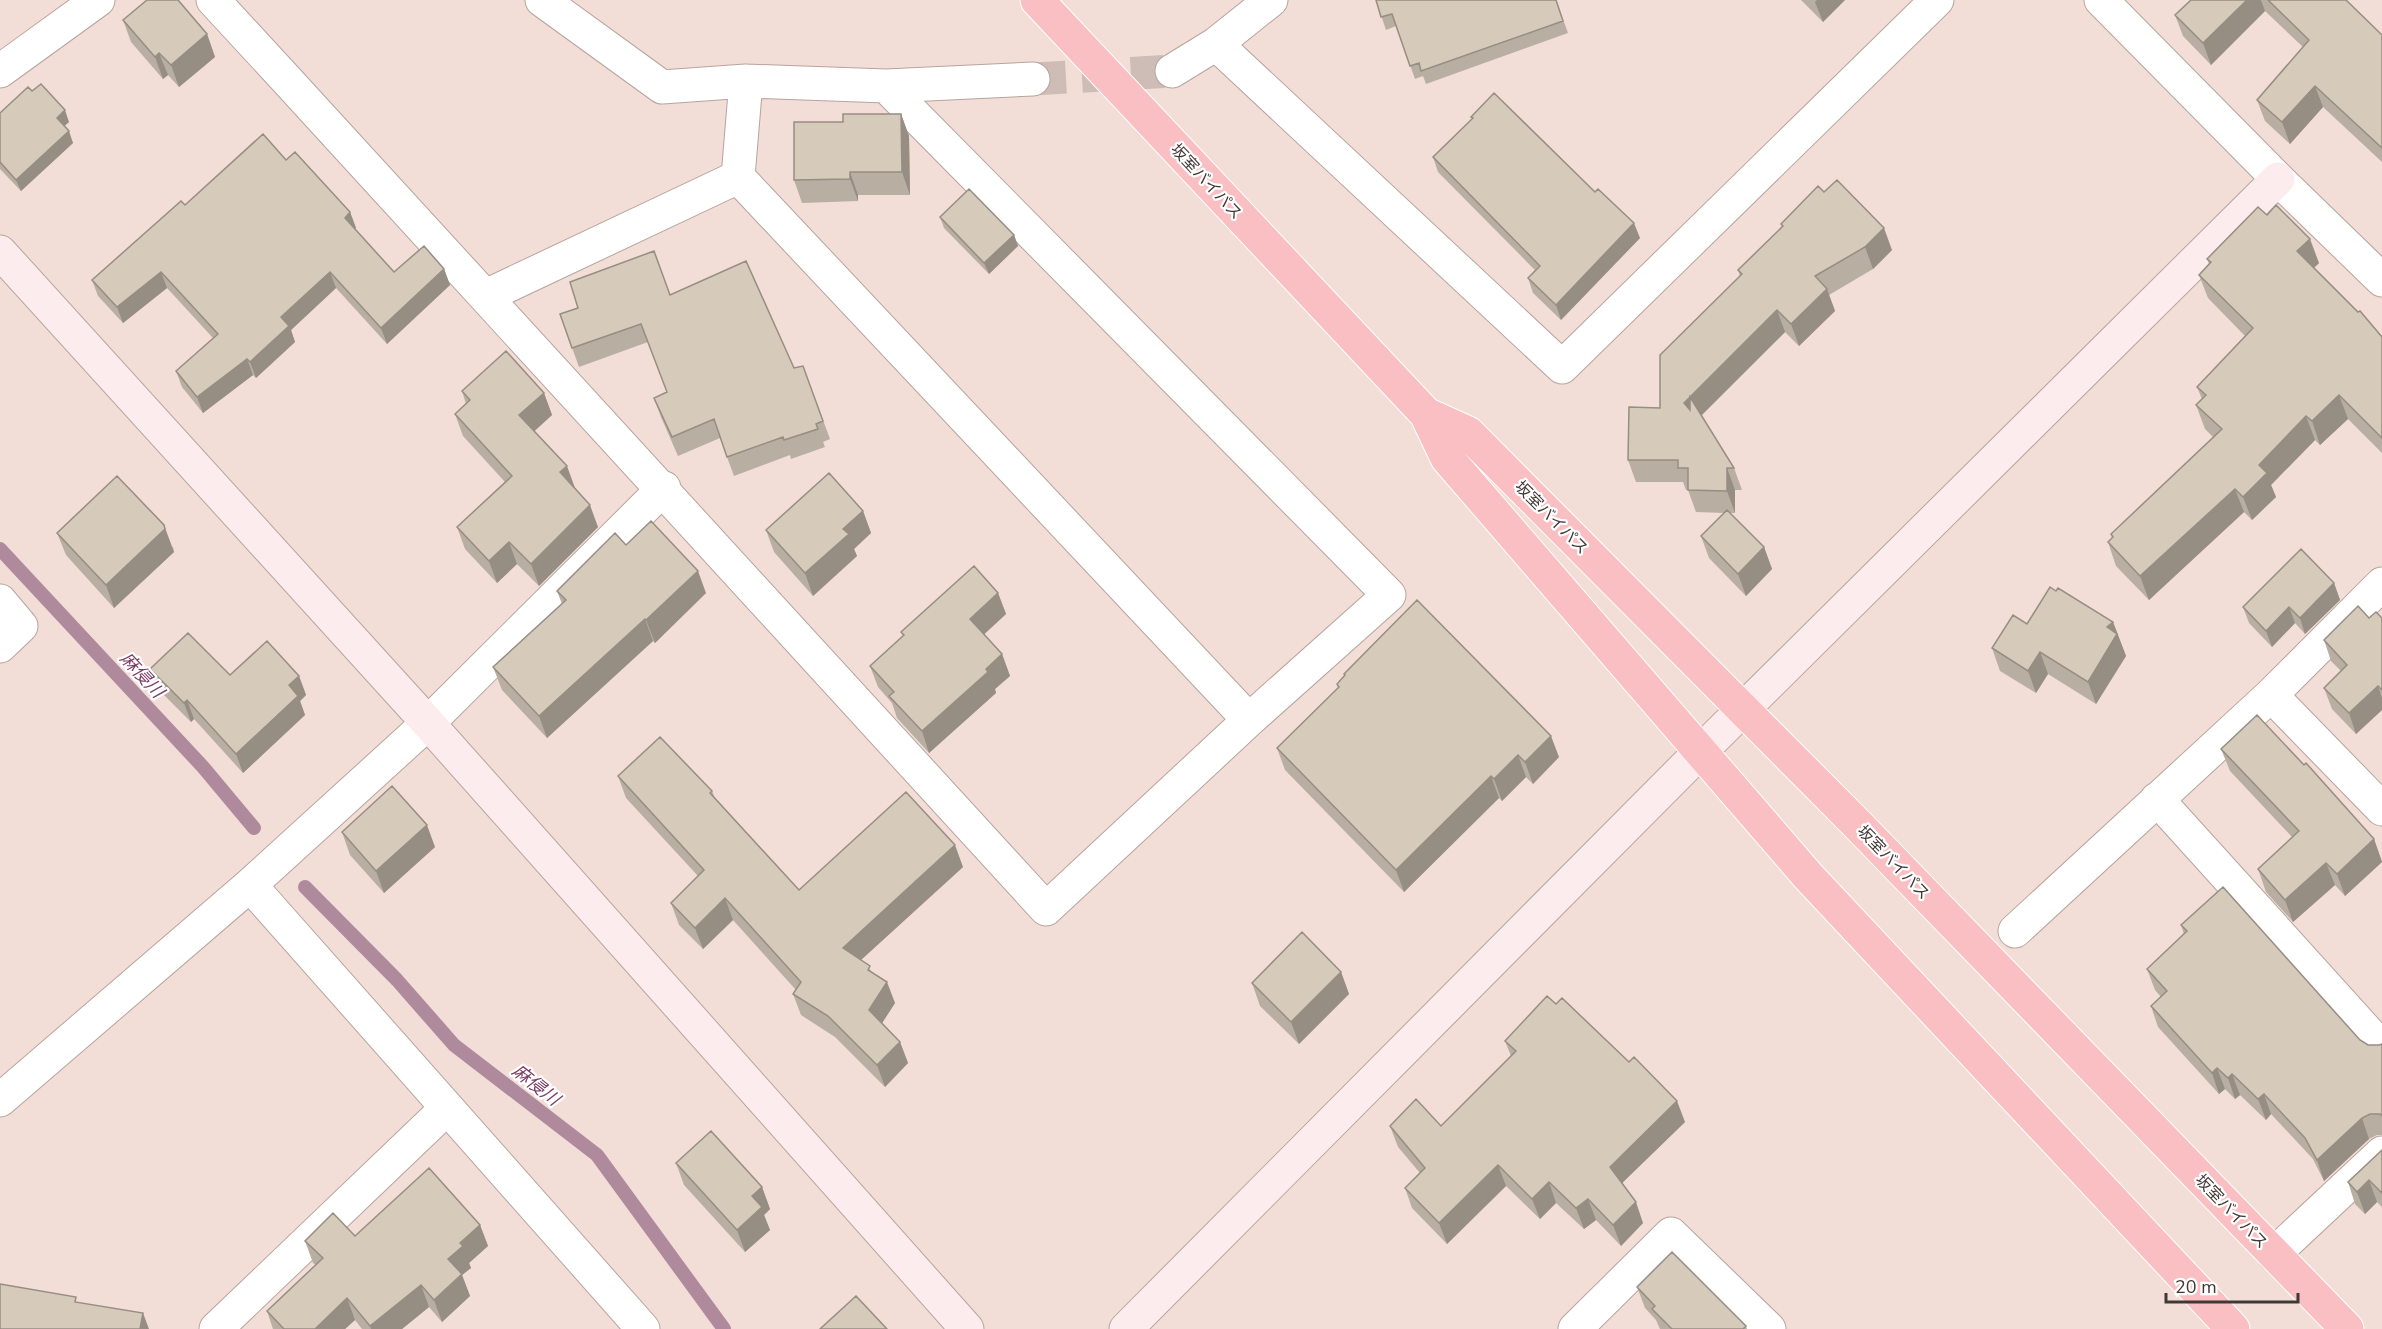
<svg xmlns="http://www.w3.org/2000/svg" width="2382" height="1329" viewBox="0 0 2382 1329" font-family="'Nunito Sans','Noto Sans JP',sans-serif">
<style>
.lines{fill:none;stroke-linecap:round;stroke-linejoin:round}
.stream{stroke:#af8a9d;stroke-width:14}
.street-tunnel{stroke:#cebdb6;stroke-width:33;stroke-dasharray:33 16;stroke-linecap:butt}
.street-casing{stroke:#b7a49d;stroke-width:35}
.secondary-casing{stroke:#b7a49d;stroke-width:35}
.highway-casing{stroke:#fff;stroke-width:35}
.street{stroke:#fff;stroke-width:33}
.secondary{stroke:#fdeced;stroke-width:33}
.highway{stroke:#f9bfc3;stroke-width:33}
.wall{fill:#b8aea1}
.shaded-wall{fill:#968d83}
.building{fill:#d6cabb;stroke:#968d83;stroke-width:1.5}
.labels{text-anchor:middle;stroke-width:4.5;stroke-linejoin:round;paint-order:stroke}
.street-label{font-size:16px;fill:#403835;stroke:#fff}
.water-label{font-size:18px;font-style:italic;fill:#7b3d63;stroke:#fff}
</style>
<rect width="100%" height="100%" fill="#f2ded6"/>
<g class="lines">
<!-- stream -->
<path class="stream" d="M0,549L203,767L254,828
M305,887L397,980L454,1045L597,1155L724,1329"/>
<!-- street-tunnel -->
<path class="street-tunnel" d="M1033,79L1172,71"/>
<!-- street casing -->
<g class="street-casing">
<path id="street" d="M213,0C492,302 770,605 1046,909L1249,720L738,177L486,296
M542,0L662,87L746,81L886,86L1033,79
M2101,0L2278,179L2382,280
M1216,44L1562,367L1937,0
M0,71L98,0
M1172,71L1216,44L1271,0
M886,86L1389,595L1249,720
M738,177L746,81
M2382,584L2271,695L2382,809
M0,601L21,626L0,646
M2157,799L2382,1048
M250,885L643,1329
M2015,931L2271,695
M0,1100L250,885L428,723L664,488
M2274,1254L2382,1153
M216,1329L447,1108
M1575,1329L1671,1234L1769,1329"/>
</g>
<!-- secondary casing -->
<g class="secondary-casing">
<path id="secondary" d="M0,252L428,723L967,1329
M1126,1329L1700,752L2278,179"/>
</g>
<!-- highway casing -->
<g class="highway-casing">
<path id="highway" d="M1037,0L1426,414L1447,458L1808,876L2233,1329
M1426,414L1468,433L1857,824L2347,1329"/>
</g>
<!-- street -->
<use href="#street" class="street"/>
<!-- secondary -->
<use href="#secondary" class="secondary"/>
<!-- highway -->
<use href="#highway" class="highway"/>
</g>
<!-- wall -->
<path class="wall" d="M1376,0H1556L1568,33L1426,84L1423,76L1415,79L1396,26L1386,30Z
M1801,0H1845L1823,22Z
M2191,0H2346L2382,35V162L2323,107L2290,144L2265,121L2257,100L2303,47L2265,11L2211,65L2183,36L2175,15Z
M123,20L207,34L215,57L179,87L168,75L163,79L131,42Z
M32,91L69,122L64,126L73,143L21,191L0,169V113Z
M901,114L909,136L910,195H858V201L802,203L794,180L843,122Z
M1471,117L1640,238L1561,320L1533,293L1528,278L1535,270L1438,172L1433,157L1472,119Z
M286,160L350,212L356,228L355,229L394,272L444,269L450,285L387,344L336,288L291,330L295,342L256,378L253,375L203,413L182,387L176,371L213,338L167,288L123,323L98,296L92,280L185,205Z
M940,217L1014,235L1018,246L989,274L944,228Z
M1781,224L1892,250L1873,269L1829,295L1835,311L1799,346L1785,332L1701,415L1734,468L1742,490H1735V513H1730L1764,547L1772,569L1746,596L1709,558L1701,536L1725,513L1696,512L1688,490H1686L1683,482H1636L1628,460L1740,276L1738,270L1782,227Z
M2207,259L2319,263L2314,268L2382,337V453L2348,419L2320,445L2315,440L2271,485L2276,497L2252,520L2244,512L2149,600L2116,566L2108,542L2112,538L2111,534L2213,437L2205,429L2196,405L2202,399L2197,387L2245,336L2208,298L2199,275L2209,264Z
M670,295L794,368L803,366L830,439L823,442L825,447L791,459L790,455L734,476L720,438L678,456L661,417L654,398L667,392L648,342L579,367L560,314Z
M462,391L544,393L552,415L534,431L575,488L598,527L539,586L517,564L497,583L465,549L457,527L505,482L463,436L455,414L466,404Z
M863,511L871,533L854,549L857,556L813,596L774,552L766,530Z
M57,533L173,547L174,552L114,608L66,555Z
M626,545L706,593L655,643L653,641L547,738L502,690L493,667L562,604L557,591Z
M2334,583L2340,600L2305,634L2295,623L2272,647L2249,623L2243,607Z
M998,593L1006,614L984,634L1002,654L1010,676L995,689L996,693L929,753L897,718L892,703L878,687L870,666L903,636L901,632Z
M2369,618H2382V710L2356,734L2332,709L2324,688L2341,671L2331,661L2324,640Z
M2113,622L2126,656L2096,704L2048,674L2036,693L2000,671L1992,648L2027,624Z
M150,669L230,675L299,676L306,695L300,701L305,715L243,773L194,719L191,722L157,688Z
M1344,674L1559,757L1533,784L1526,777L1502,801L1499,798L1404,892L1285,770L1277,748L1338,688L1337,684L1345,676Z
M2221,749L2374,839L2382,862L2345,896L2335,885L2293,922L2266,892L2258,869L2292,837L2230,771Z
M618,776L712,791L715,798L799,890L963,867L861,960L873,973L895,1003L882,1023L900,1042L908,1063L885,1087L835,1037L801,1015L793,994L796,990L733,920L703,949L679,925L671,903L698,876L626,798Z
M342,832L435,847L384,893L350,855Z
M2181,925L2368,1045H2379L2382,1044V1135H2377L2369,1139L2324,1181L2313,1159L2271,1114L2266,1120L2240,1095L2235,1099L2225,1089L2219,1094L2158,1027L2151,1006L2161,997L2155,990L2147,969L2184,934Z
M1341,972L1349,994L1299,1044L1260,1006L1252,983Z
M1505,1041L1685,1122L1622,1183L1643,1223L1621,1246L1596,1220L1584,1229L1556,1203L1540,1219L1506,1186L1447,1244L1412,1208L1405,1188L1420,1173L1398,1147L1390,1126H1441L1511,1056Z
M2382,1150V1207L2377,1202L2365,1214L2355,1204L2348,1182Z
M676,1163L762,1187L770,1209L764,1215L770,1230L745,1252L684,1185Z
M480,1225L488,1246L469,1263L471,1268L462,1275L470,1296L442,1322L429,1307L402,1329H362L355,1320L345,1329H273L267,1311L316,1265L313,1263L305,1241Z
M1637,1287L1746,1326L1747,1329H1660L1656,1320L1645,1308Z"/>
<!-- shaded-wall -->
<path class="shaded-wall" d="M1817,0H1845L1823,22L1815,2Z
M2247,0H2261L2265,11L2211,65L2203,43Z
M207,34L215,57L179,87L171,65Z
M159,53L168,75L163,79L155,57Z
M2315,86L2323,107L2290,144L2282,122Z
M65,110L69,122L61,129L57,118Z
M901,114L909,136L910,195L902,172Z
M69,131L73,143L21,191L16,180Z
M850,172L858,195V201L850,179Z
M350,212L356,228L351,234L345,218Z
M1634,223L1640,238L1561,320L1556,305Z
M1884,228L1892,250L1873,269L1865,247Z
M1014,235L1018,246L989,274L984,263Z
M2310,239L2319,263L2306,275L2297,251Z
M444,269L450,285L387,344L381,328Z
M161,272L167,288L123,323L117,307Z
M330,272L336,288L291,330L295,342L256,378L250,362L281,317Z
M1827,289L1835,311L1799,346L1791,324Z
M1777,310L1785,332L1692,425L1684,403Z
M247,359L253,375L203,413L197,397Z
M544,393L552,415L527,438L519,415Z
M2339,395L2348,419L2320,445L2312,421Z
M2306,416L2315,440L2271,485L2276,497L2252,520L2243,497L2259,465Z
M567,466L575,488L560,472Z
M1727,468L1735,490V513L1727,491Z
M2235,489L2244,512L2149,600L2140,576Z
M590,505L598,527L539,586L531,564Z
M863,511L871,533L854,549L857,556L813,596L805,573L843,529Z
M164,525L174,552L114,608L106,585Z
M509,542L517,564L497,583L489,561Z
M1764,547L1772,569L1746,596L1738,574Z
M698,571L706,593L655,643L646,620Z
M2334,583L2340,600L2305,634L2300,618Z
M998,593L1006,614L978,640L970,619Z
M2289,607L2295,623L2272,647L2266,631Z
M645,619L653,641L547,738L539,716Z
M2113,622L2126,656L2096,704L2088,682L2107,627Z
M2040,652L2048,674L2036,693L2028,671Z
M1002,654L1010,676L995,689L996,693L929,753L922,731L986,669Z
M299,676L306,695L300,701L305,715L243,773L236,754L289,685Z
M2378,686L2382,698V710L2356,734L2349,713Z
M187,700L194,719L191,722L184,703Z
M1551,736L1559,757L1533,784L1525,762Z
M1518,755L1526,777L1502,801L1494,779Z
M1491,776L1499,798L1404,892L1396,870Z
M427,825L435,847L384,893L376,871Z
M2374,839L2382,862L2345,896L2337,874Z
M955,845L963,867L851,969L843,948Z
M2326,863L2335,885L2293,922L2285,900Z
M725,898L733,920L703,949L695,928Z
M1341,972L1349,994L1299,1044L1291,1022Z
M887,982L895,1003L877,1031L869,1010Z
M900,1042L908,1063L885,1087L877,1065Z
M2217,1068L2225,1089L2219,1094L2212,1073Z
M2232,1074L2240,1095L2235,1099L2228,1078Z
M2264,1094L2271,1114L2266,1120L2258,1099Z
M1677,1101L1685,1122L1618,1187L1610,1167Z
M2362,1118L2369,1139L2324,1181L2317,1160Z
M1498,1165L1506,1186L1447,1244L1439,1223Z
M2369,1180L2377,1202L2365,1214L2357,1192Z
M1549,1182L1556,1203L1540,1219L1532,1199Z
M762,1187L770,1209L764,1215L770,1230L745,1252L737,1230L752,1196Z
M1588,1199L1596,1220L1584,1229L1576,1208Z
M1636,1202L1643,1223L1621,1246L1613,1225Z
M480,1225L488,1246L469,1263L471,1268L462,1275L470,1296L442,1322L434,1300L448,1259L460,1243Z
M421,1285L429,1307L402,1329H371L370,1326Z
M347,1298L355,1320L345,1329H315Z
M143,1313L149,1329H140Z"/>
<!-- building -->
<path class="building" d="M147,0H178L207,34L171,65L159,53L155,57L123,20Z
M1376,0H1556L1563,21L1421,71L1419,63L1410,66L1392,14L1381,17Z
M2191,0H2247L2203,43L2175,15Z
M2268,0H2346L2382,35V148L2315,86L2282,122L2257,100L2309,40Z
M41,84L65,110L57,118L69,131L16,180L0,162V113L28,87L32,91Z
M1494,93L1595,192L1598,189L1634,223L1556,305L1528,278L1540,266L1433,157L1473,118L1471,117Z
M843,114H901L902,172H850V179L794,180V122H843Z
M263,134L286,160L295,152L350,212L345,218L394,272L424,246L444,269L381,328L330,272L281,317L289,326L250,362L247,359L197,397L176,371L218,334L161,272L117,307L92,280L181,201L185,205Z
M1837,180L1884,228L1865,247L1815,276L1827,289L1791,324L1777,310L1684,403L1690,410V397L1734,468H1727V491L1688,490V468H1678V460H1628L1629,407L1660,408V355L1742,274L1738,270L1783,226L1781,224L1818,186L1824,192Z
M969,189L1014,235L984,263L940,217Z
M2276,205L2310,239L2297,251L2358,312L2360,311L2382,337V438L2339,395L2312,421L2306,416L2259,465L2267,473L2243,497L2235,489L2140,576L2108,542L2113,537L2111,534L2222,429L2196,405L2206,395L2197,387L2253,328L2199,275L2211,262L2207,259L2258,207L2267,215Z
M654,251L670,295L746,261L794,368L803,366L823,421L816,424L818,429L784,440L783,437L727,457L714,419L672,437L654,398L667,392L641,324L572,348L560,314L578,308L570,282Z
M506,351L544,393L519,415L567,466L560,472L590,505L531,564L509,542L489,561L457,527L512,476L455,414L470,400L462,391Z
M829,473L863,511L843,529L849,534L805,573L766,530Z
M117,476L164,525L165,529L106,585L57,533Z
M1727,510L1764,547L1738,574L1701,536Z
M651,521L698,571L646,620L645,619L539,716L493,667L566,600L557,591L615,533L626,545Z
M2301,549L2334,583L2300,618L2289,607L2266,631L2243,607Z
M974,566L998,593L970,619L1002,654L986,669L988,672L922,731L889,696L894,692L870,666L904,635L901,632Z
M2050,587L2056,591L2058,588L2113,622L2107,627L2117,634L2088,682L2040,652L2028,671L1992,648L2013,615L2027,624Z
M1417,600L1551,736L1525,762L1518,755L1494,779L1491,776L1396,870L1277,748L1339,687L1337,684L1345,675L1344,674Z
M2358,606L2369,618L2376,612L2382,618V690L2378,686L2349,713L2324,688L2347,665L2324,640Z
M188,633L230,675L267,641L299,676L289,685L298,696L236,754L187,700L184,703L150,669Z
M2257,715L2304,765L2306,763L2374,839L2337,874L2326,863L2285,900L2258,869L2299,831L2221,749Z
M660,737L712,791L710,793L799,890L906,792L955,845L843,948L870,966L868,970L887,982L869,1010L900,1042L877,1065L828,1016L793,994L801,982L725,898L695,928L671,903L704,870L618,776Z
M392,786L427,825L376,871L342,832Z
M2223,887L2360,1040L2368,1045H2379L2382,1044V1116L2380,1114H2370L2362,1118L2317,1160L2305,1138L2264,1094L2258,1099L2232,1074L2228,1078L2217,1068L2212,1073L2151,1006L2167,991L2147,969L2187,931L2181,925Z
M1302,932L1341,972L1291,1022L1252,983Z
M1547,996L1556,1004L1562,998L1629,1062L1634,1057L1677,1101L1610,1167L1636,1202L1613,1225L1588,1199L1576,1208L1549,1182L1532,1199L1498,1165L1439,1223L1405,1188L1425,1168L1390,1126L1416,1099L1441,1126L1516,1051L1505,1041Z
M711,1131L762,1187L752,1196L762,1207L737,1230L676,1163Z
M2382,1150V1193L2369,1180L2357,1192L2348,1182Z
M429,1168L480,1225L460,1243L463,1246L448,1259L462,1274L434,1300L421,1285L370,1326L347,1298L315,1329H284L267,1311L323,1258L305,1241L333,1213L355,1236Z
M1672,1252L1746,1326L1743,1329H1672L1652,1309L1655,1306L1637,1287Z
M0,1284L76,1297L75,1302L143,1313L140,1329H0Z
M856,1296L887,1329H820Z"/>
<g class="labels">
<!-- street labels -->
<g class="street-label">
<text transform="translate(1207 181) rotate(47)" y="6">坂室バイパス</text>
<text transform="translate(1552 517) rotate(45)" y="6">坂室バイパス</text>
<text transform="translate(1894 862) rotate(46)" y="6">坂室バイパス</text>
<text transform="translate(2232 1211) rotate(46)" y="6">坂室バイパス</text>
</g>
<!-- water labels -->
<g class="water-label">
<text transform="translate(142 675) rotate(47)" y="6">麻侵川</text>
<text transform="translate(536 1085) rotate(38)" y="6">麻侵川</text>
</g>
</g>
<!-- scale -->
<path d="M2166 1293v9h132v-9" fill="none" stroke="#403835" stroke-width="3"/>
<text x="2175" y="1293" font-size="18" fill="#403835" stroke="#ffffff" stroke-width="4.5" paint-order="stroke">20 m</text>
</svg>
